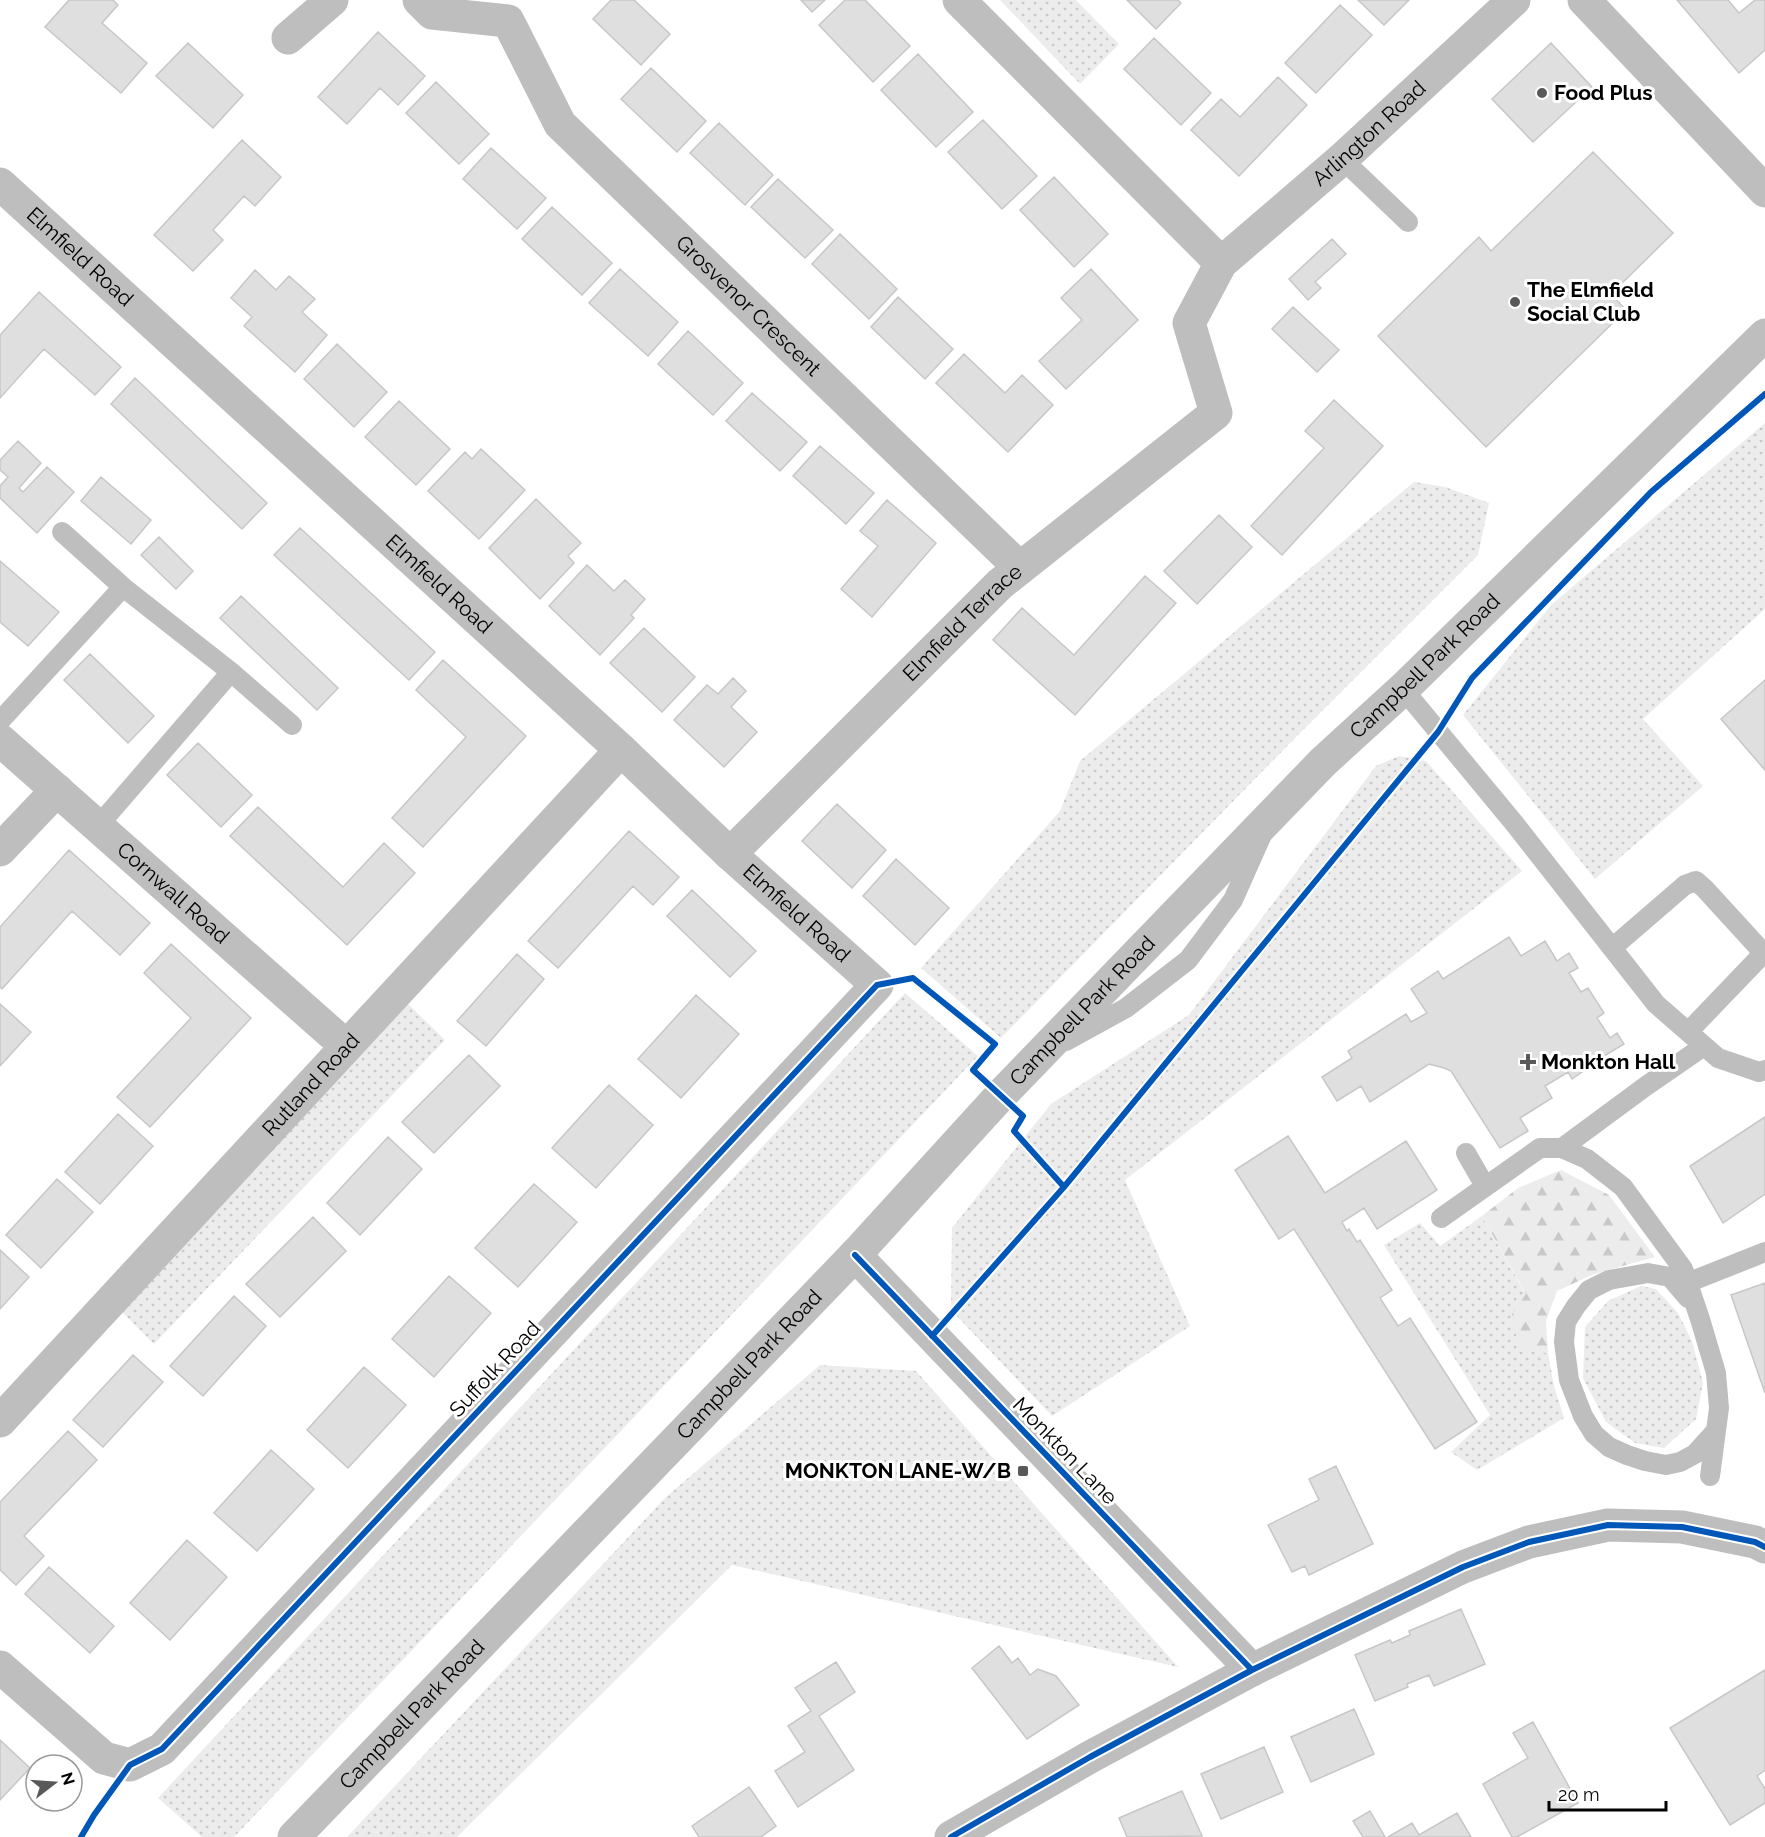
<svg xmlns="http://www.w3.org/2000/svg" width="1765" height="1837" viewBox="0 0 1765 1837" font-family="Raleway,sans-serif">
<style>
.grass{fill:url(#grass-dots)}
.forest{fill:url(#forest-firs)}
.building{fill:#dfdfdf;stroke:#c7c7c7;stroke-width:1.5}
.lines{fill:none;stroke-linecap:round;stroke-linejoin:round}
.service{stroke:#bebebe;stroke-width:20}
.minor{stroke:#bebebe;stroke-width:33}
.tertiary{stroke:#bebebe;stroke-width:33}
.cycleway-casing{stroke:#fff;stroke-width:10}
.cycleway{stroke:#0057b8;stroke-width:6}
.poi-dot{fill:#595959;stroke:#fff;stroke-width:2}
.labels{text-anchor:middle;stroke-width:6;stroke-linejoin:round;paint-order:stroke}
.poi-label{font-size:21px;font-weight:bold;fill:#000;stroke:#fff;text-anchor:start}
.street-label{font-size:21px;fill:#000;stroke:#fff}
</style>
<defs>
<pattern id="grass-dots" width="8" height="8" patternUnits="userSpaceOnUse" patternTransform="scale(1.5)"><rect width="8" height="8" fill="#ececec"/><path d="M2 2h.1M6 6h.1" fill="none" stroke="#c9c9c9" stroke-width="1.8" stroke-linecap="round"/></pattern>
<pattern id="forest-firs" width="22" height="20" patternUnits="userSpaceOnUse" patternTransform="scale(1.5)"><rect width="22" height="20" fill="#ececec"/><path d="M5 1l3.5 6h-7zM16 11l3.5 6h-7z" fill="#c9c9c9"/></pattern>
</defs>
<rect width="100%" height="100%" fill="#fff"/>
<!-- grass -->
<path class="grass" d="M1000,0H1076L1119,44L1080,84Z
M1765,423V609L1643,719L1703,786L1595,879L1463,715L1551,605Z
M1414,482L1445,487L1489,503L1478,555L1293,740L1001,1038L921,968L1060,811L1080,761Z
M1399,756L1426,761L1522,871L1125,1180L1190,1326L1052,1416L951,1310L952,1228L1051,1104L1189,1015L1376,766Z
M905,993L978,1056L234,1837H202L158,1798Z
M406,1002L445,1040L154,1344L119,1309Z
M1482,1216L1526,1295L1519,1348L1548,1353L1554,1386L1564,1418L1477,1470L1451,1452L1490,1415L1384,1245L1420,1223L1440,1246Z
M1641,1286L1656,1289L1678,1313L1692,1341L1703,1383L1696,1419L1664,1448L1635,1443L1606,1422L1583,1378L1585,1327L1608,1301Z
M820,1365L916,1371L1178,1667L732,1565L457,1837H347L666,1497Z"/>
<!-- forest -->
<path class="forest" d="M1561,1170L1609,1195L1655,1257L1594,1274L1557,1291L1546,1321L1548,1353L1519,1349L1512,1314L1526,1294L1482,1216L1518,1188Z"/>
<!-- building -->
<path class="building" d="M69,0H113L118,5L102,23L147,63L121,93L45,27Z
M611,0H634L670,34L641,65L593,19Z
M801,0H825L812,12Z
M845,0H865L910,46L873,82L819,25Z
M1127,0H1178L1181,3L1156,29Z
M1358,0H1409L1384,25Z
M1677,0H1728L1739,13L1755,0H1765V50L1739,73Z
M1340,5L1372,35L1316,93L1285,63Z
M378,32L425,76L398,105L380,88L347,124L318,97Z
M1154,38L1211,93L1181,125L1124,69Z
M188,43L243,95L213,128L156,76Z
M1551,43L1592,87L1533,142L1492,99Z
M918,54L973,112L936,147L881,90Z
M651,68L706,121L677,152L621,99Z
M1278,77L1307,105L1239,176L1191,130L1221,99L1240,117Z
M436,82L489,134L459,164L406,113Z
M983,120L1037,176L1002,209L948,152Z
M719,123L773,175L745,205L690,153Z
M242,140L281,177L255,206L244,196L213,230L223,240L193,271L154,235Z
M491,148L546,198L517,229L463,179Z
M1593,152L1673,233L1611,294L1626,310L1486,447L1378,336L1479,237L1491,251Z
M1054,177L1108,234L1074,267L1020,210Z
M778,179L833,230L805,258L751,207Z
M552,207L612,263L582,295L522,239Z
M840,234L897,289L869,319L812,264Z
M1332,239L1346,254L1315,282L1321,288L1308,300L1289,279Z
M620,269L678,322L648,356L589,303Z
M1091,269L1138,320L1066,389L1039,361L1082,320L1061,298Z
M255,270L276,290L289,276L315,299L302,312L327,335L295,372L244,326L252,317L231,298Z
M39,292L121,367L95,395L44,349L0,398V335Z
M898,297L953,349L925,379L871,327Z
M1293,307L1339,350L1317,372L1272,329Z
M688,331L743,383L713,415L658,364Z
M337,344L387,392L354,427L304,379Z
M964,354L1005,393L1022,375L1053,405L1008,452L936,383Z
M135,378L267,503L242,529L111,404Z
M752,393L807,442L780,471L726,421Z
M1334,400L1383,446L1282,555L1251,526L1324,448L1305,431Z
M399,401L450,449L416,485L365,437Z
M18,441L41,463L19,488L23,492L47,467L74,492L37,533L0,498V486L8,477L0,470V460Z
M820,446L874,493L846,524L793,476Z
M481,449L525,490L479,539L428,491L465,452L472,459Z
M101,477L151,520L131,544L81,501Z
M536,499L581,543L568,556L574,563L540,599L489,548Z
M887,500L936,543L872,617L841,589L878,546L860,531Z
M1219,515L1252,547L1197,604L1164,571Z
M300,528L435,652L409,680L274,555Z
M159,537L193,571L176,589L141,555Z
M0,561L59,612L28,646L0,622Z
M587,565L614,591L625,580L645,599L631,615L634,618L600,655L549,606Z
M1145,576L1176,603L1075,715L993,640L1022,608L1074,655Z
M241,596L338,688L317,710L220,618Z
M644,628L695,677L662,712L610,663Z
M90,654L154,716L128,743L64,680Z
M443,660L526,736L423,847L392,818L466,737L416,690Z
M733,678L746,691L731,707L757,732L724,767L674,720L707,685L718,694Z
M1765,680V770L1721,719Z
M198,743L252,795L221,827L167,775Z
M837,804L886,850L852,888L802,841Z
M258,807L343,887L384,843L415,873L347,945L230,836Z
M629,831L679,877L653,905L633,886L558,968L528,941Z
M69,850L150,923L120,955L72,911L2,989L0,987V927Z
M896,859L949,908L915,945L863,896Z
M692,890L756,951L730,977L667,916Z
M1509,937L1521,956L1545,941L1557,961L1569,953L1578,968L1569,973L1581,992L1588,988L1604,1013L1597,1018L1610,1038L1617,1033L1624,1044L1596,1061L1592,1056L1578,1065L1582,1072L1572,1079L1568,1072L1545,1086L1552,1098L1520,1118L1528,1131L1500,1148L1451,1071L1444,1068L1429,1064L1370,1102L1361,1086L1337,1101L1322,1077L1352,1058L1348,1051L1406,1014L1411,1022L1427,1013L1411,989L1438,971L1443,979Z
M171,944L251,1018L150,1127L117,1097L191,1018L144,973Z
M517,954L544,979L486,1046L457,1021Z
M696,995L739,1034L681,1098L638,1059Z
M0,1004L31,1032L0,1066Z
M469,1055L500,1086L434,1153L402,1122Z
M609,1085L653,1125L596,1188L552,1148Z
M118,1114L153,1146L100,1204L65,1172Z
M1765,1117V1194L1723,1223L1690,1166Z
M1288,1136L1325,1193L1406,1141L1437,1190L1377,1229L1364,1208L1342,1222L1347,1231L1349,1229L1357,1242L1360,1240L1392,1290L1380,1298L1398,1326L1410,1318L1477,1422L1435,1449L1294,1229L1279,1239L1235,1170Z
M388,1137L422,1169L360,1235L327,1203Z
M57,1179L93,1212L41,1268L6,1235Z
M534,1184L577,1222L518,1287L475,1248Z
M313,1217L346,1251L280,1317L246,1284Z
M0,1250L29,1277L0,1309Z
M449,1276L491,1313L434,1377L392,1339Z
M1765,1283V1393L1731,1295Z
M234,1296L266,1326L203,1396L170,1366Z
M133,1355L163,1382L103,1447L73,1420Z
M364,1367L406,1405L348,1468L307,1430Z
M68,1431L97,1460L24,1536L44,1556L16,1585L0,1570V1502Z
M271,1450L314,1489L257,1551L214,1513Z
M1336,1466L1373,1544L1309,1575L1305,1566L1292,1572L1268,1525L1319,1500L1309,1479Z
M187,1540L227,1577L170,1640L130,1603Z
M49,1567L114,1626L90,1653L25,1594Z
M1461,1609L1485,1664L1434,1686L1429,1675L1407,1684L1408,1687L1375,1701L1355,1655L1390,1640L1392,1643L1410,1635L1409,1631Z
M999,1646L1012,1663L1018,1658L1030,1675L1038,1669L1056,1676L1079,1705L1027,1739L972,1668Z
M836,1662L855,1692L819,1716L854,1770L798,1807L775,1771L805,1752L788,1726L811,1711L795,1688Z
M1765,1670V1770L1757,1776L1765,1789V1803L1730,1825L1670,1728Z
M1354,1709L1374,1754L1311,1782L1291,1737Z
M1533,1722L1578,1803L1517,1837H1512L1483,1784L1528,1758L1513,1733Z
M0,1740L30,1768L0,1800Z
M1264,1747L1283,1792L1221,1819L1201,1774Z
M749,1787L776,1826L761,1837H699L692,1826Z
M1182,1791L1202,1836L1127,1837L1119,1818Z
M1370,1811L1385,1837H1363L1353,1821Z
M1457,1813L1471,1837H1388L1412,1823L1419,1835Z"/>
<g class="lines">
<!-- service -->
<path class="service" d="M1342,159L1408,222
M62,532L123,587
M231,672L292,725
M1403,689L1514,823L1656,1004L1718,1058L1759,1072L1765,1070
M0,721L123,587L231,672L98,826
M1612,948L1685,885L1696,881L1705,889L1758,947L1760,953L1758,959L1688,1032
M1066,1041L1126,1008L1188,960L1233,900L1261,837
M1562,1148L1646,1086L1704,1046
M1466,1153L1485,1186
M1441,1218L1540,1148H1562L1587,1159L1623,1187L1683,1269L1700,1319L1716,1373L1719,1408L1710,1476
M1687,1283L1765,1252
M1688,1298L1670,1277L1648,1273L1609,1280L1589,1290L1576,1306L1566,1322L1564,1342L1569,1380L1583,1416L1594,1434L1609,1447L1627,1455L1645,1461L1666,1465L1680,1462L1695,1454L1714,1433"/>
<!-- minor -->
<g class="minor">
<path id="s1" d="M419,0L432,13L508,21L560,124L1020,568"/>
<path d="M959,0L1221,263"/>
<path d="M1584,0L1765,191"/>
<path d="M288,38L332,0"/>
<path id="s2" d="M0,184L621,750L730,854L877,985L162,1749L130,1765L104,1758L0,1667"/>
<path id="s3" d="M0,740L346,1046"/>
<path d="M0,850L57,790"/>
<path id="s4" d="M730,854L1000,584L1216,413L1189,323L1221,263L1342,159L1514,0"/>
<path d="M855,1255L1252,1670"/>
<path id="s5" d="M0,1421L621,750"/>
<path d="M951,1837L1090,1757L1252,1670L1463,1567L1529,1542L1608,1525L1682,1527L1755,1542L1765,1547"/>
</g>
<!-- tertiary -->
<path class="tertiary" id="s6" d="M294,1837L855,1255L1000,1096L1323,762L1403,689L1765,335"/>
<!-- cycleway casing -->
<g class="cycleway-casing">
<path id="cycleway" d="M855,1255L1252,1670
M932,1336L1064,1187L1438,732L1472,678L1651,492L1765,394
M81,1837L94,1815L130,1765L162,1749L877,985L913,978L995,1044L973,1070L1023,1116L1014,1131L1064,1187
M951,1837L1090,1757L1252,1670L1463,1567L1529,1542L1608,1525L1682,1527L1755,1542L1765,1547"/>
</g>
<!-- cycleway -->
<use href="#cycleway" class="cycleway"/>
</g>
<!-- markers -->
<g class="poi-dot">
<circle cx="1542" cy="93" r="6"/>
<circle cx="1515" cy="302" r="6"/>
<path d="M1525 1053h6v6h6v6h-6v6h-6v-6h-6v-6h6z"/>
<rect x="1017" y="1465" width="12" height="12" rx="3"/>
</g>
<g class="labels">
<!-- poi labels -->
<g class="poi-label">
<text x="1554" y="100">Food Plus</text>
<text x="1527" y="297">The Elmfield<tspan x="1527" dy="24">Social Club</tspan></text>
<text x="1541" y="1069">Monkton Hall</text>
<text x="1011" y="1478" text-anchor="end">MONKTON LANE-W/B</text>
</g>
<!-- street labels -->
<g class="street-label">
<text dy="7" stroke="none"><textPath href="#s4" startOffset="1016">Arlington Road</textPath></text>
<text dy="7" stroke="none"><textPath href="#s2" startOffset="108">Elmfield Road</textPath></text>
<text dy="7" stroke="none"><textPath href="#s1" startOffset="472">Grosvenor Crescent</textPath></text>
<text dy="7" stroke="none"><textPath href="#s2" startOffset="594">Elmfield Road</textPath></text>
<text dy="7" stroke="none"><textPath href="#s4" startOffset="328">Elmfield Terrace</textPath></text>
<text dy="7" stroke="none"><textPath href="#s6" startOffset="1628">Campbell Park Road</textPath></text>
<text dy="7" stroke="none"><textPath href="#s3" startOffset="231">Cornwall Road</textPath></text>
<text dy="7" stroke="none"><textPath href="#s2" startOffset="1080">Elmfield Road</textPath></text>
<text dy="7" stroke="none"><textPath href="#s6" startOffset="1142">Campbell Park Road</textPath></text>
<text dy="7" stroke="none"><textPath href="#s5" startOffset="458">Rutland Road</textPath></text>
<text dy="7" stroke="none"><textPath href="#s6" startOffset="656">Campbell Park Road</textPath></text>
<text transform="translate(495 1369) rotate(-47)" y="7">Suffolk Road</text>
<text transform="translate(1065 1451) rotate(46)" y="7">Monkton Lane</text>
<text dy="7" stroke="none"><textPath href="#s6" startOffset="170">Campbell Park Road</textPath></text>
</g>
</g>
<!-- north arrow -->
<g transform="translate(54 1783) rotate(73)"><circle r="28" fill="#ffffff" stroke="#999999" stroke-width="1.5"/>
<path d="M0-4.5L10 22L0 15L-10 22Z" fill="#595959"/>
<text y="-9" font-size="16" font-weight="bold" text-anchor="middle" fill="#000000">N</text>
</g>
<!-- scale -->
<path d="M1549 1801v9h117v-9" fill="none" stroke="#000000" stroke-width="3"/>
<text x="1558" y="1801" font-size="18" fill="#000000" stroke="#ffffff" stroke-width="4.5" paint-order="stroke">20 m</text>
</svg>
